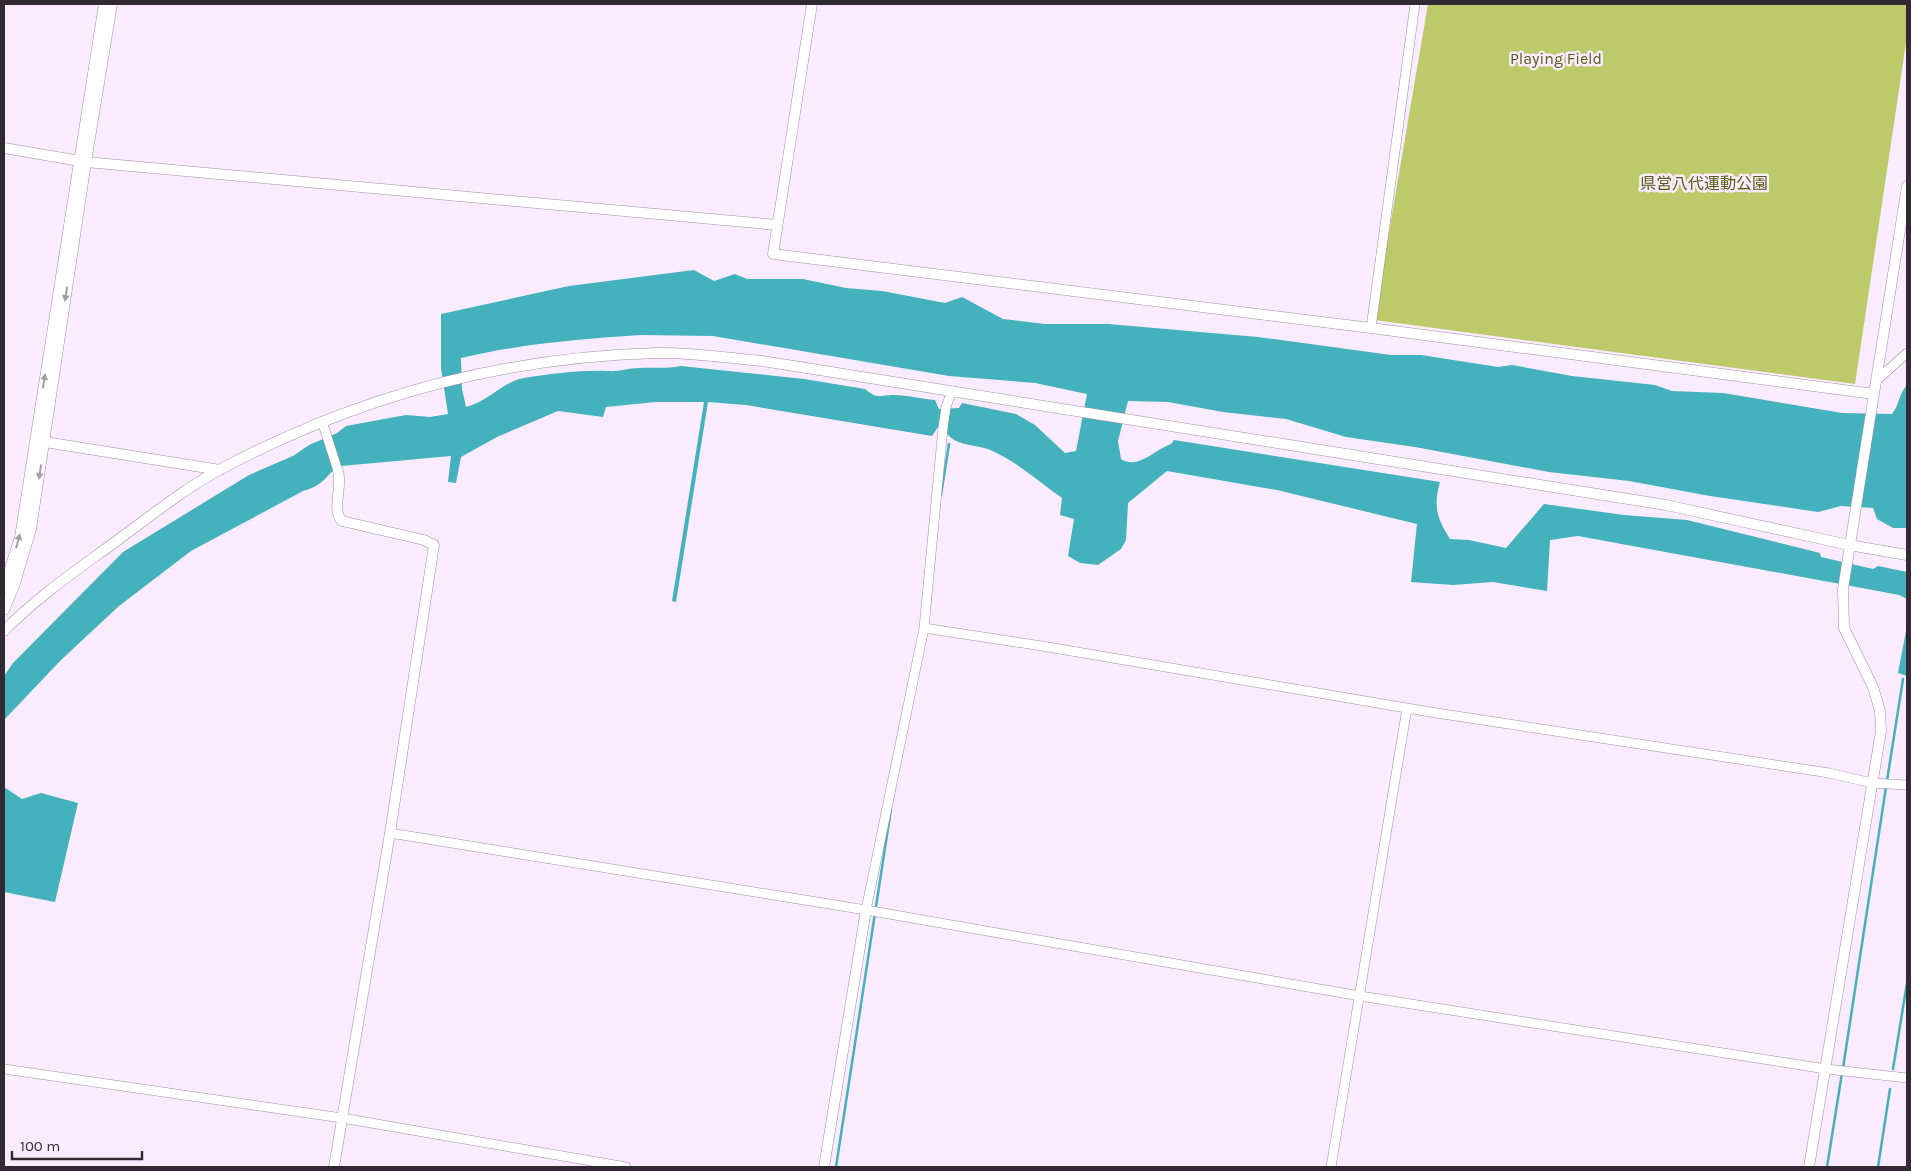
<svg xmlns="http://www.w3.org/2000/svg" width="1911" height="1171" viewBox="0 0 1911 1171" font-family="Karla,'Noto Sans JP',sans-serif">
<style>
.green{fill:#bdca69}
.water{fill:#43b2bd;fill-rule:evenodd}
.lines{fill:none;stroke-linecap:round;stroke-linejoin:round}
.stream{stroke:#43b2bd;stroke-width:2.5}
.minor-casing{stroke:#a08ea5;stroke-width:10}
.tertiary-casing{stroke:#a08ea5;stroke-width:11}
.minor{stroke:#fff;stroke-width:9}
.tertiary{stroke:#fff;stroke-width:10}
.oneway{fill:#a29fa3}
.labels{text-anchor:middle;stroke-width:5;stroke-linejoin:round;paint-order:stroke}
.park-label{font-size:16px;fill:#565e16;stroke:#faebfe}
</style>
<rect width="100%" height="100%" fill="#faebfe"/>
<!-- green -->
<path class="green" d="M1428,4H1907V36L1855,384L1374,320Z"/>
<!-- water -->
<path class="water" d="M694,270L714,281L735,274L747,279H803L846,288L882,291L945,303L962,297L1003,319L1045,324H1108L1258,337L1391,355H1421L1498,367L1512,365L1572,376L1655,385L1672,391L1723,393L1842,413L1892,414C1899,406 1899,393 1907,385V528H1893L1877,519L1873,508L1841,506L1818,512L1710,496L1629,481L1549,472L1415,447L1346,437L1286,419L1223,412L1168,402L1128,401L1118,441L1121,459C1138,470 1154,450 1171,444L1174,440L1440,482C1433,507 1437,518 1450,539L1469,540L1506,548L1544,504L1624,515L1687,520L1820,553L1821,557L1873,569L1878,566L1907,572V599L1899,595L1862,588L1578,536L1550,540L1547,591L1493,582L1453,585L1411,582L1417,524L1277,490L1167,471L1128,503L1126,540L1121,549L1098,565L1080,563L1068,556L1074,519L1060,515L1062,498C1038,481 1015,460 988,449C973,444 951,446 945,429L938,427L932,436L746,405L708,402L676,602L672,601L704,402H656L606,407L603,417L558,411L497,437L461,457L456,483L448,482L451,456L341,466C324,474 328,484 303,491L191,551L119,606L61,660L4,720V676L13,663L123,552L249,475L293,456L309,445L337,433L346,426L406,415L430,417L448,414L441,368V314L569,286ZM640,335L713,336L949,376L1035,383L1087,394L1076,451L1065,453L1035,425L1016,414L962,403L959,408L939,409L935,400C922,399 907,395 894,395C880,395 878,400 865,389L804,379L681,366C667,369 652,367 639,368C629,368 618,372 608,371C580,370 551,374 524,378C502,382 488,402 466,407L462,389L461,358C520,344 580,339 640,335Z
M1907,626V676L1898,673Z
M4,787L22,799L41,793L78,803L55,902L4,892Z"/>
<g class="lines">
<!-- stream -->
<path class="stream" d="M941,495L949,444
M1887,781L1903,679
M1843,1068L1886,787
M1893,1069L1907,983
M836,1167L891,809
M1827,1167L1842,1073
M1878,1167L1890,1089"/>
<!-- minor casing -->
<g class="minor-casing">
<path id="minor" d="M1371,328L1415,4
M1877,380L1907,353
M322,421L338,471
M924,628L1042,646L1430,712L1829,773L1872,783L1907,785
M390,833L866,910L1360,996L1826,1069L1907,1078
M866,910L924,628L943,428L946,407L952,391
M4,1069L342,1118L626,1167
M1331,1167L1407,708"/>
</g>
<!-- tertiary casing -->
<g class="tertiary-casing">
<path id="tertiary" d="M812,4L773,254L1371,328L1874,394
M4,148L86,162L777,225
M45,442L220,470
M4,588L20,537L104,4
M4,610L14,586L31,529L86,162L112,4
M4,631C36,598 74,572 111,545C147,519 182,490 221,469C358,396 502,357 657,353C692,352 727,358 762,361L1666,505L1849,545L1907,555
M334,1167L390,833L434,545L424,540L342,521C331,509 343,487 338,471
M824,1167L866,910
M1809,1167L1881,731L1880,711L1873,687L1844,628L1843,589L1907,186"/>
</g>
<!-- minor -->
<use href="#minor" class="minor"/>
<!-- tertiary -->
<use href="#tertiary" class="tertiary"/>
</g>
<!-- one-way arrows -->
<defs><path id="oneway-solid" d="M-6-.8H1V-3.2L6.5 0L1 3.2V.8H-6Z" transform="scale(1.25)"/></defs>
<g class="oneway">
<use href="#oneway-solid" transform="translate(66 294) rotate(98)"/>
<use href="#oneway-solid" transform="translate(44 381) rotate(-81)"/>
<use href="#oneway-solid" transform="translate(40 472) rotate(99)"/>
<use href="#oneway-solid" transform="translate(18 541) rotate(-75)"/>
</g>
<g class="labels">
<!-- park labels -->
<g class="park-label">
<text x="1556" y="64">Playing Field</text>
<text x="1704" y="189">県営八代運動公園</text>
</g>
</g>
<!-- border -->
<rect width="1911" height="1171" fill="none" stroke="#312a33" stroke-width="10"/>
<!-- scale -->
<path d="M12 1151v8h130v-8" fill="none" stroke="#312a33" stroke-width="2.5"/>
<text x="20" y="1151" font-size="15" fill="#312a33" stroke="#faebfe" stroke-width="4" paint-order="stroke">100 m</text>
</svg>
